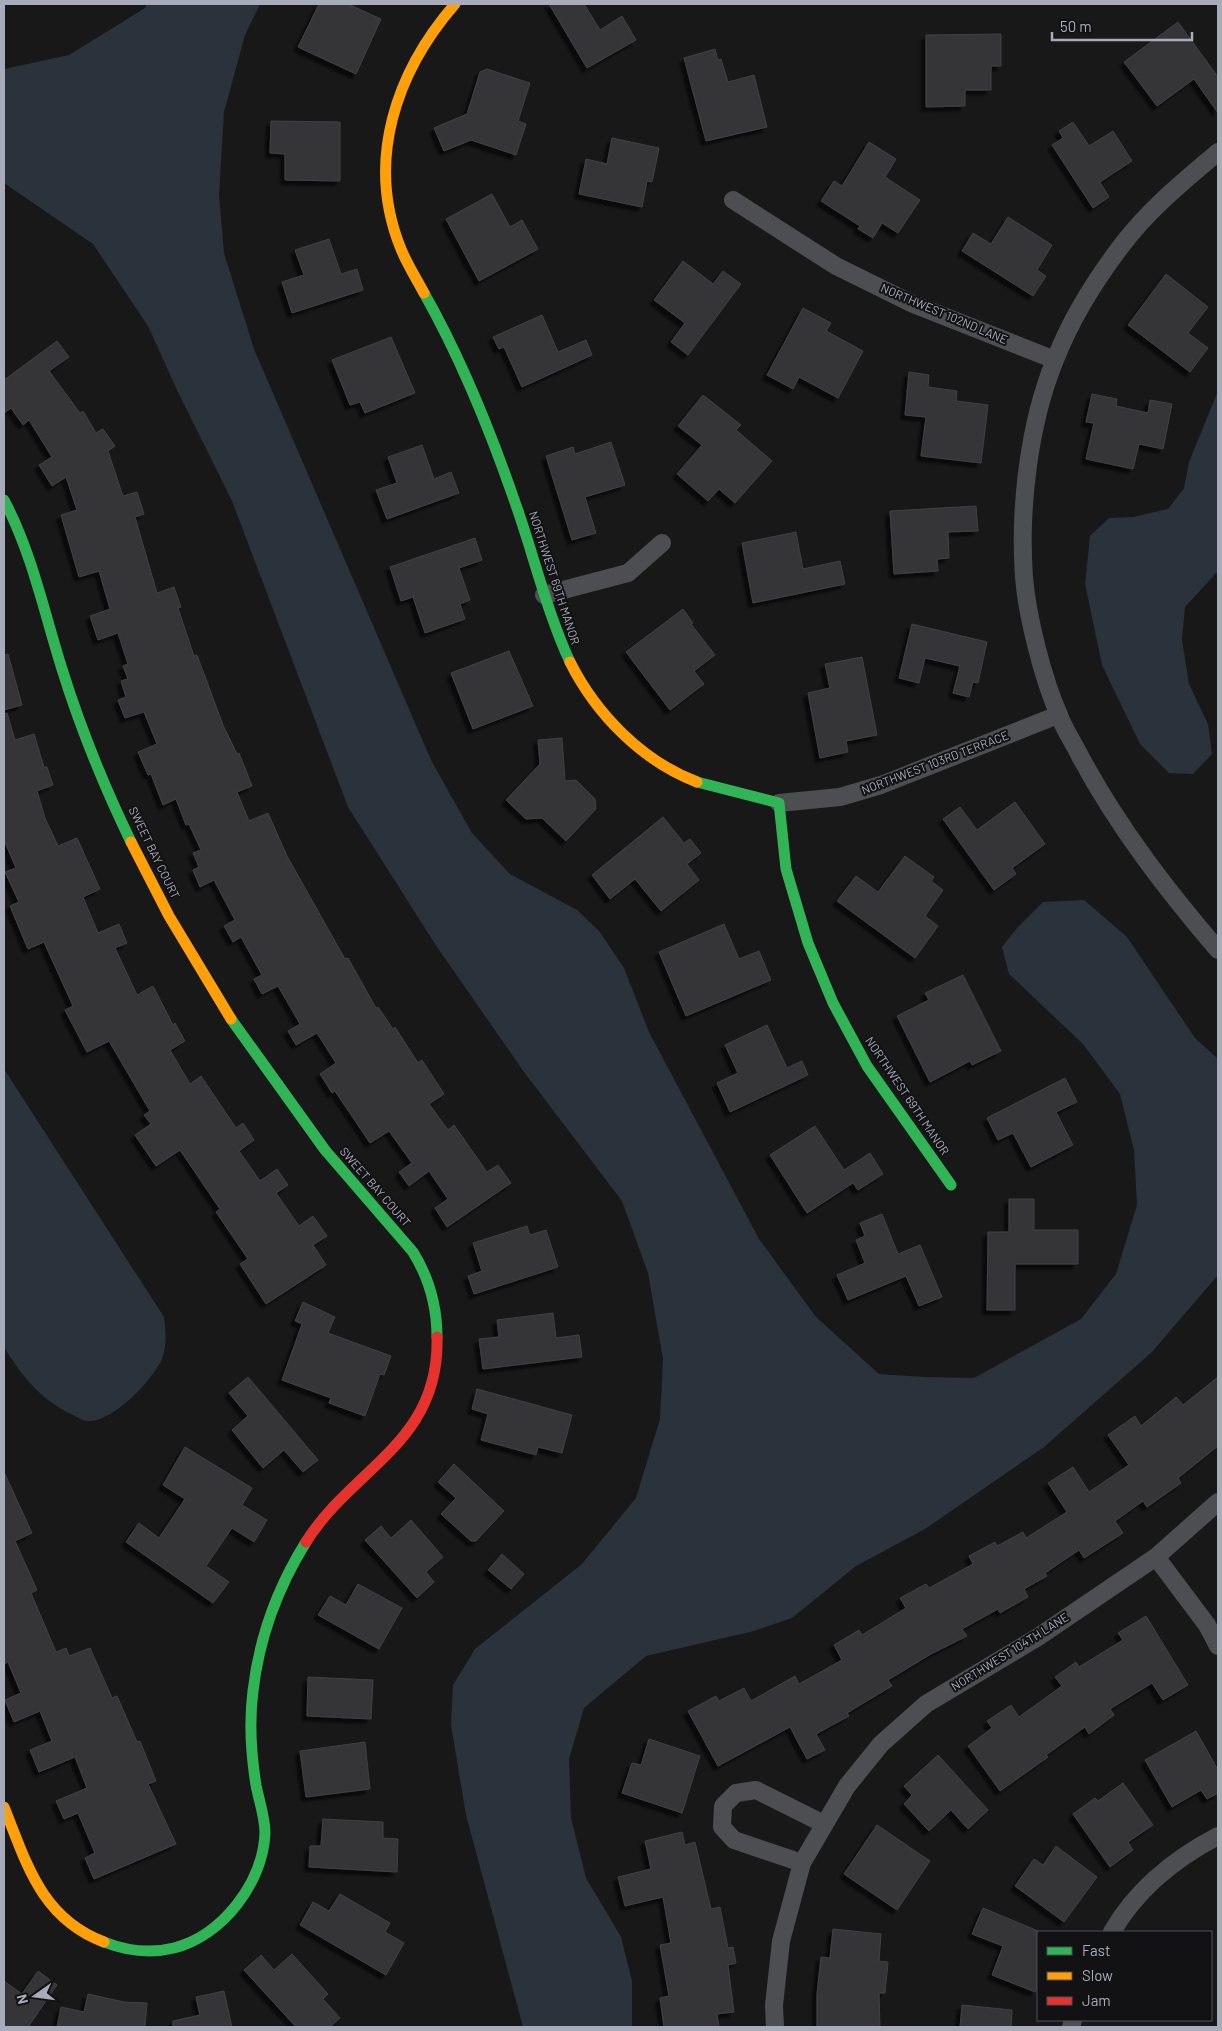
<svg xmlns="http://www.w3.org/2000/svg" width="1222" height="2031" viewBox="0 0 1222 2031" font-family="Barlow,sans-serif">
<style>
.water{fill:#2a323b}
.building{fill:#363637;stroke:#404144;filter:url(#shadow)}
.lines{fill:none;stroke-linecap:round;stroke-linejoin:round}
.street{stroke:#4d4e52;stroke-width:18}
.fast{stroke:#30b455;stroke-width:11}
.slow{stroke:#ff9f0a;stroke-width:11}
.jam{stroke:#e5322d;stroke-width:11}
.labels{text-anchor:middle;stroke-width:4;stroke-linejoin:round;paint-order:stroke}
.street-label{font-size:12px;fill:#a8acba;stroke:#121214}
</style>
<defs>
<filter id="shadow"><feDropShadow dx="-4.5" dy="4.5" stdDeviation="1" flood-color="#0009"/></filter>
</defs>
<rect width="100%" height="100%" fill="#181818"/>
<!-- water -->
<path class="water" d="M147,4H260L245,35L224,112L219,195L224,253L254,349L431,760L472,833L510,874L577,910L599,931L624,968L649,1032L759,1239L816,1317L879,1374L924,1377L974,1378L1081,1319L1116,1274L1137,1205L1134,1150L1120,1094L1083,1044L1009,974L1002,947L1017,928L1043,902L1084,900L1127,937L1195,1038L1218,1059V1275L1152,1352L1044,1447L925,1529L856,1566L792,1618L754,1631L646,1656L584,1708L569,1759L571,1818L586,1878L621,1937L632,1981V2027H523L466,1815L451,1725L453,1685L475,1649L582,1564L636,1498L660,1419L663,1359L648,1273L622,1201L524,1072L435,944L348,807L232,501L177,390L148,326L93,244L4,183V69L69,55L145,8Z
M1218,391V571L1185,607L1182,640L1189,684L1208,724L1212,754L1193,774L1169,773L1140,744L1102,665L1085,584L1090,536L1109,518L1133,517L1168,509L1184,488L1189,462Z
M4,1069L164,1317C166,1332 167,1345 162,1359C153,1380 112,1423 88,1421C82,1421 76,1416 71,1414C41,1400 21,1375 4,1347Z"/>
<!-- building -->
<path class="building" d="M319,4H348L381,19L356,74L298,47Z
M549,4H584L600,30L622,16L636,40L587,68Z
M1178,22L1218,77V113L1194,79L1157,106L1124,62Z
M1001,34V66H991V90H965V106L926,107V35Z
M715,49L718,60L721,59L728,82L754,75L767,127L706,141L684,58Z
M487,69L530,83L518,121L526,124L516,155L471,140L444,151L434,128L467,114L480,72Z
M271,121L340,122V181L285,180V154L270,153Z
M1073,122L1089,146L1113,131L1132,161L1100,182L1109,197L1093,208L1052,145L1063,138L1059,131Z
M612,138L659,148L652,182L647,181L642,207L579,194L586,159L607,164Z
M869,142L896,159L885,177L920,200L898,233L882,223L873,238L858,229L860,226L821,201L834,181L842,186Z
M492,194L510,227L522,220L538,249L479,281L446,219Z
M1008,217L1052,245L1037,270L1046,276L1033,296L962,251L973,233L991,244Z
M329,239L341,274L357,269L363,290L292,313L282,282L304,275L295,250Z
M683,261L713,284L723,271L741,284L688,355L671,342L685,323L654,300Z
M1166,274L1208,307L1188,333L1208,348L1190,372L1128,325Z
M803,308L831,323L826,331L863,351L838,398L799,377L793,389L767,375Z
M542,315L558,352L586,340L592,355L522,387L504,347L499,349L493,337Z
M391,337L415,393L365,413L360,402L350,405L332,360Z
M57,341L69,357L49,371L80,413L83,411L96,433L103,429L115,446L108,451L123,496L137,492L144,514L135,517L157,593L174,587L181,607L178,608L194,656L197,655L223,725L237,754L239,753L252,786L237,792L249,821L268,813L287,856L345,959L348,958L376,1008L378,1007L393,1029L395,1027L418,1063L422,1060L444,1094L429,1104L448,1130L454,1125L487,1172L498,1165L511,1183L447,1227L435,1208L448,1199L429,1171L409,1186L399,1172L412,1163L389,1131L370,1143L335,1091L332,1093L320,1074L336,1063L317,1033L296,1045L288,1031L300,1024L278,986L262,994L254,979L262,975L241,937L233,942L224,926L235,920L214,880L200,887L193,870L199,867L193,853L201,850L189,824L186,825L176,799L163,805L151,774L148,775L138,752L157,744L144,712L125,718L118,700L126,697L121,681L128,679L123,666L128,664L118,633L98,640L90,616L110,609L99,571L79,577L61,515L77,510L66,477L52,486L39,465L52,457L29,420L23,425L11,408L4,413V380Z
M909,372L929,375L928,387L957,391L956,401L988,405L981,463L921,456L926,417L905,415Z
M1092,394L1117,399L1116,406L1148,413L1150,400L1172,404L1163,449L1139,444L1133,469L1086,459L1094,423L1086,422Z
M703,395L741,425L736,430L772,461L735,503L719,489L708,501L677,474L702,445L678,426Z
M611,442L625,485L585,497L596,533L572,540L546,456L573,447L575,454Z
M422,445L434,479L451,472L459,493L387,519L376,490L397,483L388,457Z
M976,506L978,531L948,532L949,558L937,559L938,571L894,574L890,511Z
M796,532L803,569L840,561L845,584L753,603L742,543Z
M475,538L482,560L459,568L470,600L460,604L465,619L425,633L413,597L401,601L390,567Z
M683,609L693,623L691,624L715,655L694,671L704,684L670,710L626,652Z
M912,624L987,642L978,683L973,682L969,697L953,693L960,666L925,658L919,683L899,678Z
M509,651L533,706L473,729L451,673Z
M8,654L22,705L4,710V655Z
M862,657L877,735L846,741L848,752L820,758L808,693L830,688L825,664Z
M7,713L15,740L34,734L44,767H47L53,785L37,791L45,818L58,846L77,838L100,889L83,897L98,933L119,924L127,943L115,948L137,995L153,986L173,1025L175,1023L185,1041L170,1050L190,1084L201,1076L236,1128L243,1123L254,1140L239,1151L260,1181L277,1169L288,1185L276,1193L299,1226L313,1216L327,1236L313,1245L326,1265L266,1304L240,1264L248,1259L216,1212L220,1209L180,1150L156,1166L135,1135L151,1124L144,1115L150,1111L109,1041L87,1052L65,1010L73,1006L44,942L28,949L10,906L19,902L5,872L16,868L4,840V714Z
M562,738L565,781L576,780L595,799L596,809L566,841L542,818L526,819L506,800L540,764L538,740Z
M1015,802L1045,844L1012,868L1016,874L994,890L943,819L960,807L977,830Z
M663,817L684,843L690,839L701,853L687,864L699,880L661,911L635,879L610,899L592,875Z
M905,856L934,877L931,881L943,890L925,916L938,926L915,958L837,901L856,876L878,892Z
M724,924L739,959L759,951L771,980L686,1016L659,952Z
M963,975L1001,1051L972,1065L970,1061L930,1082L897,1016L929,1000L925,993Z
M767,1025L787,1068L802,1061L808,1075L730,1112L717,1083L738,1073L725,1045Z
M1065,1078L1077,1102L1056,1112L1073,1145L1031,1167L1013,1133L998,1140L987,1118Z
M815,1126L844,1170L870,1153L883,1174L858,1190L853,1183L807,1213L770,1155Z
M1009,1199H1034V1230H1078V1264H1015V1310H987L988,1232H1009Z
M882,1214L898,1254L920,1245L942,1297L919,1306L906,1276L848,1300L837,1275L865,1263L856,1240L865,1236L860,1223Z
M527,1226L530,1235L546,1230L558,1267L474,1294L468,1276L482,1271L473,1243Z
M303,1302L335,1317L328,1333L391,1356L384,1375L380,1374L365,1416L329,1403L331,1398L282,1380L302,1324L295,1321Z
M553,1313L556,1338L579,1335L582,1357L483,1369L479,1339L499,1337L497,1320Z
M248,1377L318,1460L303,1472L284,1450L263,1468L232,1430L248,1416L229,1393Z
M1218,1377V1446L1178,1478L1181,1483L1147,1507L1143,1501L1115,1521L1123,1533L1084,1558L1079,1550L1045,1573L1047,1576L1024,1589L1028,1597L1000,1613L998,1609L962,1629L967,1636L931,1654L888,1680L892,1686L847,1713L849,1716L816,1734L825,1750L807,1759L790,1727L718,1766L688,1711L716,1696L719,1701L744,1688L751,1701L795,1676L799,1684L842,1660L834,1645L859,1630L862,1635L906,1608L900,1598L926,1584L929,1588L973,1564L969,1556L995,1542L997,1546L1023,1532L1026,1538L1067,1512L1048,1483L1073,1467L1089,1492L1129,1465L1108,1435L1135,1416L1141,1426L1176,1397L1183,1405Z
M477,1389L572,1415L562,1453L538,1447L536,1455L481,1440L488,1414L472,1409Z
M185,1447L252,1488L242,1505L267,1520L254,1542L232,1528L206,1566L229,1582L213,1603L126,1542L139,1523L159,1538L185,1499L163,1485Z
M454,1464L504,1511L476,1541H471L441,1514L456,1498L438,1482Z
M4,1472L32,1533L15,1541L37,1590L31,1593L56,1652L66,1648L69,1656L90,1648L112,1698L117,1696L137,1742L140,1741L156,1781L148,1784L176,1844L94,1879L85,1858L95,1853L78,1813L64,1819L56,1801L87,1788L75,1757L39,1772L30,1750L52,1741L40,1711L14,1722L5,1700L21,1693L8,1662L4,1664Z
M411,1520L443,1557L426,1572L434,1582L417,1598L365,1540L381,1526L391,1538Z
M502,1554L524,1574L511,1589L488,1570Z
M358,1584L402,1608L379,1649L318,1615L330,1596L346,1605Z
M1146,1616L1188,1685L1163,1700L1152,1683L1110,1709L1114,1715L1089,1734L1085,1727L1046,1755L1048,1757L1000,1791L968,1746L992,1728L987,1721L1011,1705L1019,1717L1062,1686L1055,1677L1076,1662L1079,1667L1123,1640L1118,1633Z
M308,1677L373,1680L371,1719L307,1716Z
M1196,1731L1218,1770V1793L1207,1799L1201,1790L1172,1807L1145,1760Z
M649,1739L700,1756L682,1813L622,1793L632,1763L641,1765Z
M365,1742L370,1789L306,1797L300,1751Z
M938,1755L988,1810L968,1829L951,1810L929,1831L904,1804L912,1795L904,1786Z
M1123,1783L1153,1825L1128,1842L1133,1850L1110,1867L1073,1814L1095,1798L1098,1801Z
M323,1819L383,1822V1838L398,1839L397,1872L309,1867L310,1846H321Z
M877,1825L930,1861L897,1910L844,1874Z
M682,1832L685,1845L695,1842L711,1909L720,1907L728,1948L733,1947L736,1963L728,1965L734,2012L717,2014L719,2027H664L660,1998L669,1996L660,1945L671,1943L663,1897L625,1906L618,1877L651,1869L645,1841Z
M1056,1846L1097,1877L1064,1922L1015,1886L1034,1859L1043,1865Z
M340,1894L390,1923L385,1932L404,1943L386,1975L300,1925L313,1902L329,1911Z
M983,1908L1038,1931V1984L1035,1992L992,1975L1003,1946L972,1934Z
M833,1929L881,1934L879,1961L888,1962L885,1993H879L880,2027H817V1994L821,1957L830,1958Z
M292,1954L328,1994L323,1999L340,2018L330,2027H296L244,1970L261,1955L274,1970Z
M38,1971L57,1985L28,2027H4V1981L22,1994Z
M224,1991L232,2027H173V2021L200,2015L196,1997Z
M88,1994L124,2002L147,2003L145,2027H57L61,2007L84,2012Z
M962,2005L1012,2010L1011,2027H960Z"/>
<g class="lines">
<!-- street -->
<path class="street" d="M1218,152C1184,181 1149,209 1122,245C1096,279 1071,319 1055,360C1029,423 1019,508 1024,577C1027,616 1043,679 1059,715C1064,729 1073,742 1080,756C1118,827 1166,889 1218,950
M733,200L836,266L913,304L1055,360
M544,595L628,573L662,543
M779,803L840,797L881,785L1058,715
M1156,1557L1207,1625L1218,1646
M802,1863L734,1840L722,1827L723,1806L736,1793L756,1790L824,1824
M1112,1932C1136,1890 1176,1858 1218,1836
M775,2027L774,2005L781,1941L802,1863L847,1786L881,1744L926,1704L1038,1637L1156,1557L1218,1502
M1071,2027L1073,2020"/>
<!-- fast -->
<path class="fast" d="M424,293C462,360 492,435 517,508C535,560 547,612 570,662
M4,500C32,553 44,612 62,669C80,727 104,786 131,842
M697,782L779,803L786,869L808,943L833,1003L867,1066L951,1185
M231,1019L325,1150L413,1252C429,1278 437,1307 437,1337
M104,1942C127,1951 150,1954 174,1948C222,1936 263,1883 265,1833C265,1817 259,1801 256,1785C251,1754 249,1722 253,1691C259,1639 278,1587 306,1542"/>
<!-- slow -->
<path class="slow" d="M424,293C416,278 407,264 401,249C365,161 396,72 455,4
M570,662C596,714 642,761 697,782
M131,842L169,916L231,1019
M4,1807C27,1864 41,1918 104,1942"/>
<!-- jam -->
<path class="jam" d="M306,1542C353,1467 440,1443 437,1337"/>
</g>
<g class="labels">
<!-- street labels -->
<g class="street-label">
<text transform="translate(944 314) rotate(23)" y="4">NORTHWEST 102ND LANE</text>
<text transform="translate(554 578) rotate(72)" y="4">NORTHWEST 69TH MANOR</text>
<text transform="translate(935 763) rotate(-21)" y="4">NORTHWEST 103RD TERRACE</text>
<text transform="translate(154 853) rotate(64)" y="4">SWEET BAY COURT</text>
<text transform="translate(907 1096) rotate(56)" y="4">NORTHWEST 69TH MANOR</text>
<text transform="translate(375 1187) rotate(49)" y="4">SWEET BAY COURT</text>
<text transform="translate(1010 1652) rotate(-32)" y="4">NORTHWEST 104TH LANE</text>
</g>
</g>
<!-- border -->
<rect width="1222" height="2031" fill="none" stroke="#a8acba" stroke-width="10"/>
<!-- legend -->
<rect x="1037" y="1931" width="175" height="90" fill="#121214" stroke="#4e5056"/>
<rect x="1047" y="1947" width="25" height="8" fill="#30b455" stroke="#4e5056"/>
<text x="1082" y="1956" font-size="15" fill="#a8acba">Fast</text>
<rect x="1047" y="1972" width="25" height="8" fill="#ff9f0a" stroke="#4e5056"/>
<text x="1082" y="1981" font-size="15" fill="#a8acba">Slow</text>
<rect x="1047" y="1997" width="25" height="8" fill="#e5322d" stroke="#4e5056"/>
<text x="1082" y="2006" font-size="15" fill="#a8acba">Jam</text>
<!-- north arrow -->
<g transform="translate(35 1996) rotate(256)" stroke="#121214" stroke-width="4" paint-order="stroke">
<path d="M0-4L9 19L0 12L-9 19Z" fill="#a8acba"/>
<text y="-8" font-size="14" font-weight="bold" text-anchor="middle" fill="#a8acba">N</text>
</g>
<!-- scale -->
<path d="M1052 32v8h140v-8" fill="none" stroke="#a8acba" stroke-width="2.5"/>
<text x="1060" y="32" font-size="15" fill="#a8acba" stroke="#121214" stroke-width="4" paint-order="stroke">50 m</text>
</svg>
